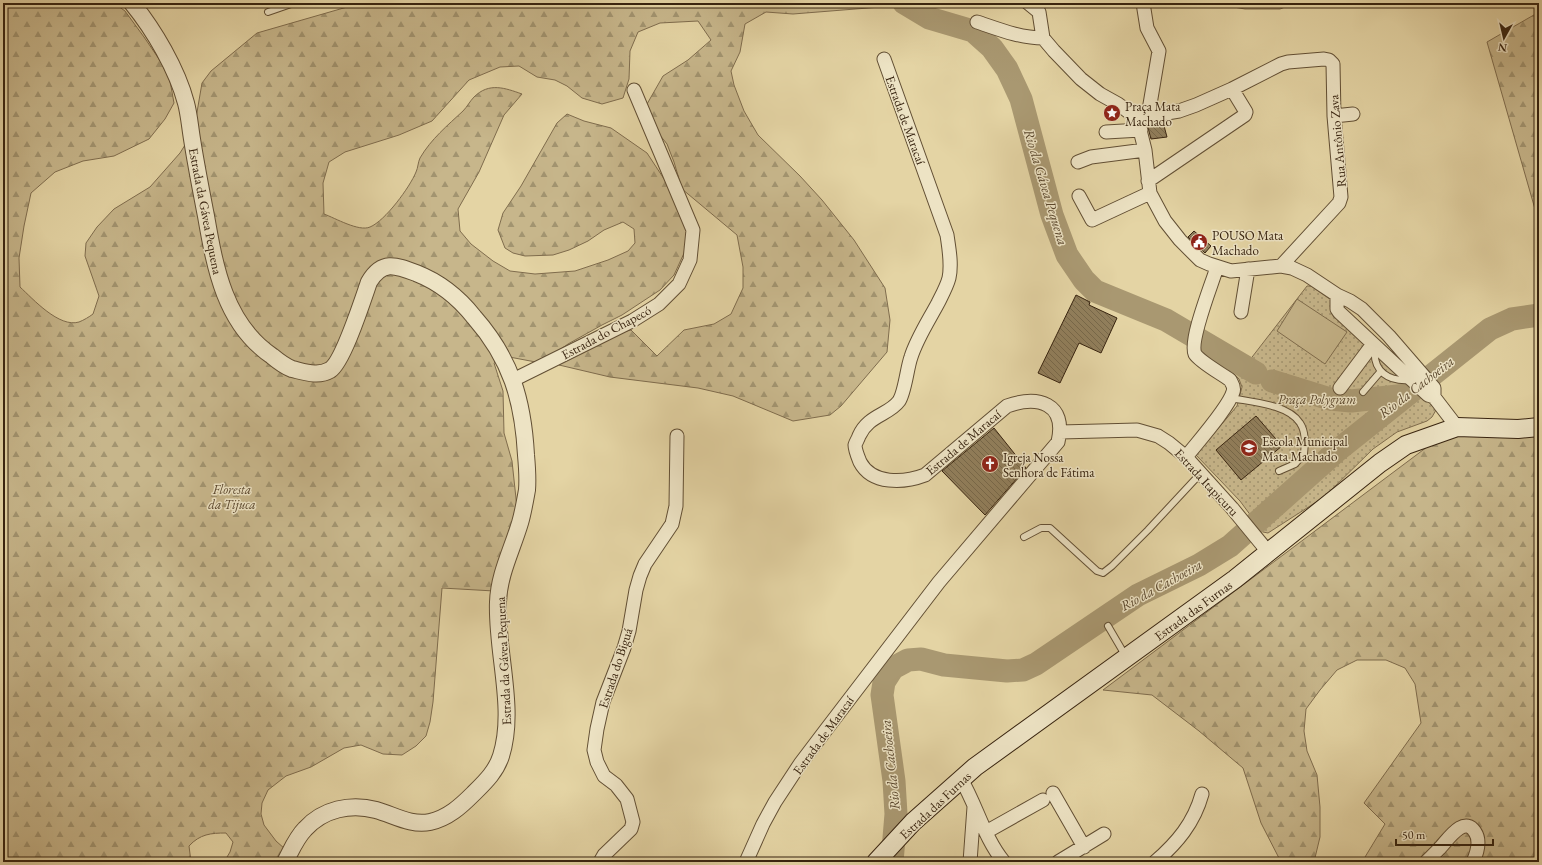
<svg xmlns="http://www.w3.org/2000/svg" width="1542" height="865" viewBox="0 0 1542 865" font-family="'EB Garamond',serif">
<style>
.grass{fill:url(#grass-dots);stroke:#7f6c4d}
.forest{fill:url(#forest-firs);stroke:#7f6c4d}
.pitch{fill:#c7b68b;stroke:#7f6c4d}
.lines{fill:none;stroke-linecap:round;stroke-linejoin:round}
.river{stroke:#a99871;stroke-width:23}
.building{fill:url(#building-back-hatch);stroke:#37230f}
.service-casing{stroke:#624f34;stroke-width:8}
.minor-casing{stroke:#624f34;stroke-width:15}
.tertiary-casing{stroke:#624f34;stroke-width:18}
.secondary-casing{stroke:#37230f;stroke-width:20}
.service{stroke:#ede3c4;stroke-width:6}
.minor{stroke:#ede3c4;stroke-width:13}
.tertiary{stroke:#ede3c4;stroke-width:16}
.secondary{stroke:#ede3c4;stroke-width:18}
.labels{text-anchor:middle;stroke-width:3;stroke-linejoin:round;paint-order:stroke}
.poi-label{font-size:13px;fill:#37230f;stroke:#ede3c4;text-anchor:start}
.street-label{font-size:13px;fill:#37230f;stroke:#ede3c4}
.park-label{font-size:13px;font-style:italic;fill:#5b482e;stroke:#ede3c4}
.water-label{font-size:14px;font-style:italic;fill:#59462c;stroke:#ede3c4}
</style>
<defs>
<pattern id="grass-dots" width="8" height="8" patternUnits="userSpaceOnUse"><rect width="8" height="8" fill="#c7b68b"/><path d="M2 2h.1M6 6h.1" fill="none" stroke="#a29470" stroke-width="1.8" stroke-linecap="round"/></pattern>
<pattern id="forest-firs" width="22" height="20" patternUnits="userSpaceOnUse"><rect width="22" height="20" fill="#c7b68b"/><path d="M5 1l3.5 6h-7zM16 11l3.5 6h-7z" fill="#a29470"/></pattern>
<pattern id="building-back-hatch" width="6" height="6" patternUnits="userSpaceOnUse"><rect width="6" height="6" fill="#917f5c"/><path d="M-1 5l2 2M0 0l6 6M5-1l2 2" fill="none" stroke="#77684a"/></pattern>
</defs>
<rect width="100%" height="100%" fill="#e4d4a4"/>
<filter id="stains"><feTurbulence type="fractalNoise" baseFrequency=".005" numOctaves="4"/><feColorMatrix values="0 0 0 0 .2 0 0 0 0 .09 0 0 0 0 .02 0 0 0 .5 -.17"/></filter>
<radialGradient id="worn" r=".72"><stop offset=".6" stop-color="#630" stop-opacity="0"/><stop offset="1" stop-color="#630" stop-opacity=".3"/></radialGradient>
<!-- grass -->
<path class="grass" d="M1307,286H1311L1331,300L1436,410L1432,417L1427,421L1397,432L1373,449L1324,497L1268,533L1263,532L1240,501L1196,455L1237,406L1242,387L1239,379L1233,373L1199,346L1201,331L1249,361Z"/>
<!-- forest -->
<path class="forest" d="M3,3H114L125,11L144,37L161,62L170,81L174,103L165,119L149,139L114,156L83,161L55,172L31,193L24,226L19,258L20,287C33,299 59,328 79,322C84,320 89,317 93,314L99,296L85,256L86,243L97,227L114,209L150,187L180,153L190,137L196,118L202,83L211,71L257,33L354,5L356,3H898L909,13L893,6L793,14L766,12L745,24L740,52L731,71L734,85L744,111L758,135L800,176L822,200L854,240L885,288L890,320L887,352L841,406L830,415L793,421L733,396L698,388L610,377L559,365L573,353L613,334L631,330L657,356L684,330L714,324L731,314L743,288V267L737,235L682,189L674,162L667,144L655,129L647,104L663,76L688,60L711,40L698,21L660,23L638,32L630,51L629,79L623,98L602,104L582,98L567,86L555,80L537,77L519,66L500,67L469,80L432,121L399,135L345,152L329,162L323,183L324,214C335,218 359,232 370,227C385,221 410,187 416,172C418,168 418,162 420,158C431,139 448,125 463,111C467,107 470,101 474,97C489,82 505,88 522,94L504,115L479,172L458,209L460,231L471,244L493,261L510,271L535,274L575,271L608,260L628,251L635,243L634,229L623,222L604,230L588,241L569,250L553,255L525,256L513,253L505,248L498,230L503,213L521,186L557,123L567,114L584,121L611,128L647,153L670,188L689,231L685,251L674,275L660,290L622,315L602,325L568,344L541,363L504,356L494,363L503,391L504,433L512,461L518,517L494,591L442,588L433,702L430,722L426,736L416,746L402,755L383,754L361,745L344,748L311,767L286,776L268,790L262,803L261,814L264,825L276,841L285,849L292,862H224L230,852L233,842L226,833C211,833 200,834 189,846L191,862H3Z
M1211,3H1295L1280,9H1245Z
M1539,12V223L1487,42Z
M1459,423L1539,424V862H1362L1385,824L1364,803L1421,723L1415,684L1405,668L1386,660H1357L1337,670L1320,690L1306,709L1304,731L1307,751L1317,775L1320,807V837L1314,862H1281L1261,823L1243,768L1199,731L1152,695L1103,690Z"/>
<!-- pitch -->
<path class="pitch" d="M1297,299L1347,332L1325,364L1277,331Z"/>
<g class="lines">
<!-- river -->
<path class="river" d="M904,3L929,18L973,31L992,48L1007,69L1021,99L1052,215L1067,255L1084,280L1095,291L1166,320L1256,373
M1272,381L1330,399L1351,401L1407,395
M892,862L896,814L894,781L882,695L884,682L893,668L908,660L921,659L944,665L1007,671L1023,670L1036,664L1138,595L1199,565L1230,546L1338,450L1490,329L1512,319L1539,315"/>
</g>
<!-- building -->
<path class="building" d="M1163,122L1167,137L1151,139L1147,124Z
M1194,231L1211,246L1205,253L1188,237Z
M1076,295L1090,302L1089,305L1117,318L1101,353L1079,343L1060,383L1038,373Z
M1256,416L1282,446L1241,480L1216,450Z
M994,428L1026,468L985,515L942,471Z"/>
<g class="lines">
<!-- service casing -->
<g class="service-casing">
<path id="service" d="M268,12L294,3
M1375,347C1372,372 1389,382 1411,380
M1363,392L1381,371
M1231,398C1251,402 1288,404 1300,423C1306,432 1305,444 1304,454L1295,464L1279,471
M1024,537L1041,528H1050L1097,571L1103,573L1112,566L1148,530L1201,473
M1108,626L1125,655"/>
</g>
<!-- minor casing -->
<g class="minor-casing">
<path id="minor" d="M1028,3L1039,12L1043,38L1054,51L1081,79L1100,94L1118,104L1137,118L1145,150L1150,193L1165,221L1180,240L1200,260L1209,264L1231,271L1281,266L1292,268L1307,275L1337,295L1350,301L1362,309L1389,336L1434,388V397
M1143,3L1147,28L1159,51L1148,116
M977,22C998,29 1020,38 1043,38
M1334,116L1353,114
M1137,118L1179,111L1196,105L1232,89L1281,64L1288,62L1324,59L1329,60L1333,64L1334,116L1341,197L1339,203L1281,266
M1106,132L1141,130
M1078,162L1091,157L1145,150
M1148,181L1245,115L1246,112L1232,89
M1079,196L1092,220L1150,193
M1337,295V309L1339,312L1428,395L1434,397L1457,427
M1241,312L1248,269
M513,380L632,321L659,304L679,284L690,260L693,230L634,90
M1340,388L1373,344
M1060,432L1137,430L1158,436L1169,443L1186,457L1232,508L1269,553
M1186,457C1197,443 1229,407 1233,392C1235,387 1232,384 1230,380C1222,374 1200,362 1195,354C1189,340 1212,284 1217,267
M961,779C977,806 984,838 1004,862
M1053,793L1084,847
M986,832L1043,800
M600,862L604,855L631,829L633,822L627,799L616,785L604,776L597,762L594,750L597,729L603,702L624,648L629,631L636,590L640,576L645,564L672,524L676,506L677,436
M746,862L763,824L775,802L800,764L825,731L939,582L1058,442C1067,403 1038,395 1007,406L925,475C904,483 872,485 860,462C858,457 855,450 855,445C856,442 858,439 859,436C868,415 889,415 899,401C905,392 907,368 911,357C917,338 929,320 938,303C942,295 947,286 949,278C952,264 949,249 947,235L884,59
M970,862L974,807
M1058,862L1104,834
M1155,862C1177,843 1194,823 1202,794
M1426,862C1430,858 1435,853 1439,849C1447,841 1464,814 1475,832C1481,841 1477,853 1473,862"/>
</g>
<!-- tertiary casing -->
<g class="tertiary-casing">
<path id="tertiary" d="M132,3C154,30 177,69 186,103C189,114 190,127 192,139C196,165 201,190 206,216C215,268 225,324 272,356C278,361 284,366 292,369C305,372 318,377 330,370C343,362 363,299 369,282C382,260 395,265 416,273C439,282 459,298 474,317C511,359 523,400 526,455C527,466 528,478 527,490C525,501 523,513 520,523C512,550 499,574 498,602C496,652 516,709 501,756C496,772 484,783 473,794C461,806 448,818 430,822C411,826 394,815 376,810C351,803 323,809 305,829C296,838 291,851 285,862"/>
</g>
<!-- secondary casing -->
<g class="secondary-casing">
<path id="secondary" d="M876,862L913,822L975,767L1235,579L1380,463L1406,445L1457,427L1518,429L1539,427"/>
</g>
<!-- service -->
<use href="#service" class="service"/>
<!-- minor -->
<use href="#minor" class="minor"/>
<!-- tertiary -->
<use href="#tertiary" class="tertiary"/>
<!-- secondary -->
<use href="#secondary" class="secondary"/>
</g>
<!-- icons -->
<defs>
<g id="sight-disc" transform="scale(0.9)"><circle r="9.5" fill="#8f2418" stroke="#ede3c4"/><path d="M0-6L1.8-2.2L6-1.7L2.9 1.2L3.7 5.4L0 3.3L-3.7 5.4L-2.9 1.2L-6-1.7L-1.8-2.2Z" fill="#fff"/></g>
<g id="civic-disc" transform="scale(0.9)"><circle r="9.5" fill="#8f2418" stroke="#ede3c4"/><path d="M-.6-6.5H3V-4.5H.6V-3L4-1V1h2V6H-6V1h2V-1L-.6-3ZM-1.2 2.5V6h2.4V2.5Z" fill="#fff"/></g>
<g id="school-disc" transform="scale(0.9)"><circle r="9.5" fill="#8f2418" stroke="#ede3c4"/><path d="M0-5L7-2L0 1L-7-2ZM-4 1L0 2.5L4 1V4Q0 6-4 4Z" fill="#fff"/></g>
<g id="church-disc" transform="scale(0.9)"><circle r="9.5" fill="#8f2418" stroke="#ede3c4"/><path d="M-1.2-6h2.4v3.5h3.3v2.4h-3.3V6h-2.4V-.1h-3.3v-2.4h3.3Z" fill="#fff"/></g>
</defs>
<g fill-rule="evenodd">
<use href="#sight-disc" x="1112" y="113"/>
<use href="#civic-disc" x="1199" y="242"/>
<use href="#school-disc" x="1249" y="448"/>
<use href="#church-disc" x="990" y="464"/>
</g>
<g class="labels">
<!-- poi labels -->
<g class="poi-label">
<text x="1125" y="111">Praça Mata<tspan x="1125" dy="15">Machado</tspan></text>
<text x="1212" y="240">POUSO Mata<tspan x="1212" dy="15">Machado</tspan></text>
<text x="1262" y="446">Escola Municipal<tspan x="1262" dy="15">Mata Machado</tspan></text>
<text x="1003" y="462">Igreja Nossa<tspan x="1003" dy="15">Senhora de Fátima</tspan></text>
</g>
<!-- street labels -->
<g class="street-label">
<text transform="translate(906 120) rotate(70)" y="5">Estrada de Maracaí</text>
<text transform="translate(1337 141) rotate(-95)" y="5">Rua Antônio Zava</text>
<text transform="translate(206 211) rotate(79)" y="5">Estrada da Gávea Pequena</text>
<text transform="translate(606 332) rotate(-28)" y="5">Estrada do Chapecó</text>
<text transform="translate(963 442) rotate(-40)" y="5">Estrada de Maracaí</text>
<text transform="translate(1207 482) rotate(47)" y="5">Estrada Itapicuru</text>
<text transform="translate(1193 610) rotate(-36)" y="5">Estrada das Furnas</text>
<text transform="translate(503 661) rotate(-93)" y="5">Estrada da Gávea Pequena</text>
<text transform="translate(615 668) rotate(-72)" y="5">Estrada do Biguá</text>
<text transform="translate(823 735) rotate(-54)" y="5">Estrada de Maracaí</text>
<text transform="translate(935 805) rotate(-43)" y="5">Estrada das Furnas</text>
</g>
<!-- park labels -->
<g class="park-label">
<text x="1317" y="404">Praça Polygram</text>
<text x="232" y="494">Floresta<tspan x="232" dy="15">da Tijuca</tspan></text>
</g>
<!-- water labels -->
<g class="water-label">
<text transform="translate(1046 187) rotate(73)" y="5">Rio da Gávea Pequena</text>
<text transform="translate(1416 387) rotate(-38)" y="5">Rio da Cachoeira</text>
<text transform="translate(1161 585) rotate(-29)" y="5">Rio da Cachoeira</text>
<text transform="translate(890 765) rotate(-96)" y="5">Rio da Cachoeira</text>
</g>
</g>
<!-- margin -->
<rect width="1542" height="865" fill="none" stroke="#e4d4a4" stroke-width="16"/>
<rect x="4" y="4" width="1534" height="857" fill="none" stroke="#37230f" stroke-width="2"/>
<rect x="8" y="8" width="1526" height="849" fill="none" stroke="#37230f"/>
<!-- north arrow -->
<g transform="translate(1504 38) rotate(188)" stroke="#ede3c4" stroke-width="3" paint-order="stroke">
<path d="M0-3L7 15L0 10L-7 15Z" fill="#37230f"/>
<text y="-6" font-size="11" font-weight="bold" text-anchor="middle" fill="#37230f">N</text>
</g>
<!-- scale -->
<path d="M1396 839v6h97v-6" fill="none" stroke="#37230f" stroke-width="2"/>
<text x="1402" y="839" font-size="12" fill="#37230f" stroke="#ede3c4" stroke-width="3" paint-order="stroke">50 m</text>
<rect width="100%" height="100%" filter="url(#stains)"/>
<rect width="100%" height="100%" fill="url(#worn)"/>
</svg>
